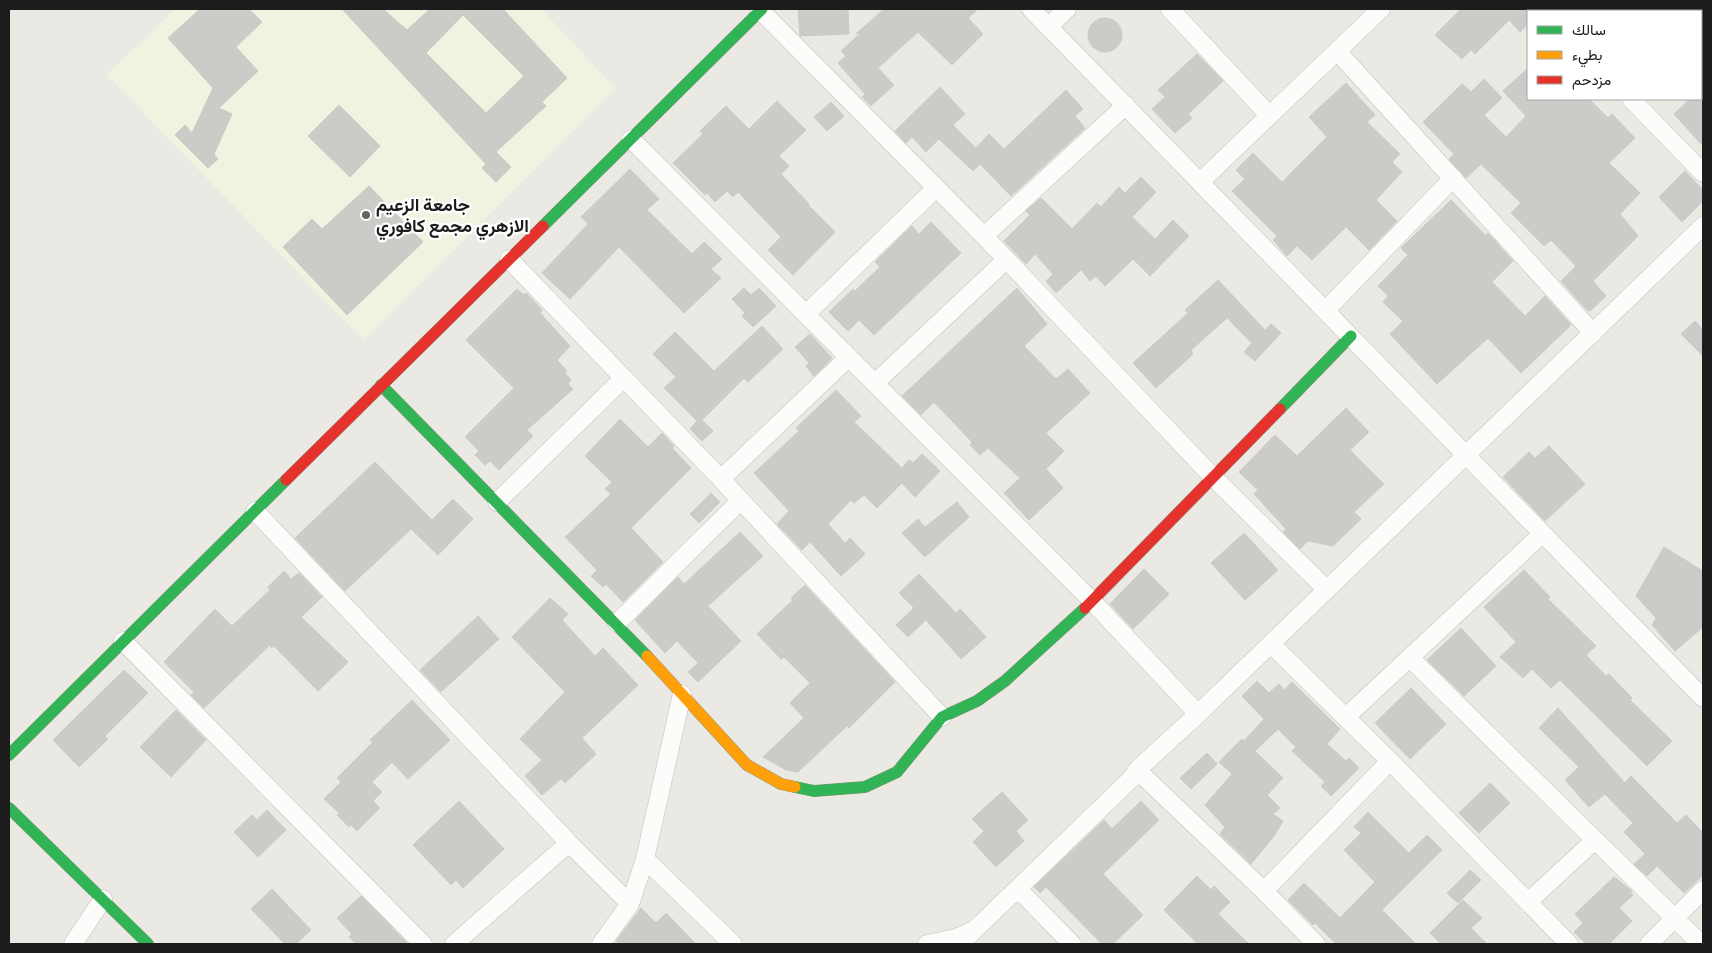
<svg xmlns="http://www.w3.org/2000/svg" width="1712" height="953" viewBox="0 0 1712 953" font-family="'Source Sans 3',Vazirmatn,sans-serif">
<style>
.education{fill:#f1f2e0}
.building{fill:#cccbc7;stroke:#cccac6;fill-rule:evenodd}
.lines{fill:none;stroke-linecap:round;stroke-linejoin:round}
.street-casing{stroke:#c0bfbd;stroke-width:19}
.fast-casing{stroke:#8e917f;stroke-width:12}
.slow-casing{stroke:#8e917f;stroke-width:12}
.jam-casing{stroke:#8e917f;stroke-width:12}
.street{stroke:#fcfcfb;stroke-width:18}
.fast{stroke:#30b455;stroke-width:11}
.slow{stroke:#ff9f0a;stroke-width:11}
.jam{stroke:#e5322d;stroke-width:11}
.poi-dot{fill:#646462;stroke:#fff;stroke-width:2}
.labels{text-anchor:middle;stroke-width:4.5;stroke-linejoin:round;paint-order:stroke}
.poi-label{font-size:18px;font-weight:bold;fill:#1c1c1c;stroke:#fff;text-anchor:start}
</style>
<rect width="100%" height="100%" fill="#eae9e4"/>
<!-- education -->
<path class="education" d="M175,9H541L616,89L363,340L107,75Z"/>
<!-- building -->
<path class="building" d="M200,9H249L262,22L236,47L258,71L219,108L232,114L214,154L218,159L208,168L175,135L185,125L192,133L213,88L168,38Z
M342,9H383L407,30L430,9H503L567,78L542,102L546,106L496,152L511,167L496,182L482,168L486,164ZM463,15L524,76L486,113L426,53Z
M798,9H848L849,34L800,36Z
M884,9H978L968,18L983,34L952,65L918,32L878,68L894,85L871,106L862,97L865,94L838,63L846,56L841,51L861,33L856,34Z
M1461,9H1528V24L1520,32L1509,20L1475,54L1471,50L1462,59L1435,35Z
M1088 35a17 17 0 1 1 34 0a17 17 0 1 1-34 0Z
M1197,54L1223,81L1188,114L1192,118L1175,133L1152,109L1165,97L1158,90Z
M1528,68V99H1589L1608,118L1612,114L1635,138L1609,163L1640,193L1620,214L1638,236L1593,281L1606,296L1590,311L1587,310L1561,281L1576,266L1551,240L1544,246L1511,213L1521,203L1481,164L1466,178L1449,159L1454,154L1423,122L1462,84L1471,92L1484,79L1502,98L1484,115L1506,137L1526,116L1503,91Z
M1346,83L1375,115L1367,122L1400,154L1392,162L1402,172L1376,200L1397,221L1369,250L1346,227L1312,260L1297,246L1287,256L1273,240L1277,236L1232,191L1245,179L1236,170L1253,153L1282,182L1327,137L1309,117Z
M940,87L965,114L953,125L976,148L989,134L1004,149L1066,90L1083,109L1075,116L1085,128L1011,196L980,164L973,171L939,139L926,152L912,137L906,143L895,131Z
M1690,99H1703V146L1674,114Z
M777,101L806,130L779,156L789,166L781,174L809,204L808,205L835,232L793,275L768,250L781,237L738,192L733,197L727,191L715,202L707,193L705,195L673,163L703,134L700,131L726,106L749,129Z
M831,102L844,116L827,131L814,117Z
M339,105L380,146L350,177L308,136Z
M630,169L659,199L647,210L692,254L704,242L722,259L711,269L721,278L684,313L619,247L570,299L542,273L588,224L581,217Z
M1685,171L1703,190V201L1682,222L1659,197Z
M1141,177L1156,192L1132,217L1155,239L1173,220L1189,236L1150,276L1133,259L1105,286L1096,276L1090,281L1081,270L1056,293L1046,281L1053,274L1035,254L1026,264L1004,241L1030,215L1026,211L1041,198L1072,229L1097,203L1101,207L1119,187L1125,193Z
M369,186L423,242L347,315L283,247L312,219L322,229Z
M1451,200L1486,236L1488,233L1513,261L1492,282L1525,316L1545,296L1571,325L1521,373L1488,338L1437,384L1390,334L1403,321L1383,302L1388,296L1378,286L1408,255L1401,248Z
M931,222L961,253L874,335L859,320L848,331L829,312L853,289L855,291L880,267L875,262L912,226L919,234Z
M1218,280L1265,330L1271,324L1281,333L1255,361L1244,352L1252,343L1227,318L1191,350L1193,354L1156,388L1133,363L1188,313L1185,310Z
M744,288L751,295L759,288L776,306L753,327L742,316L745,313L732,299Z
M1017,288L1047,324L1024,346L1056,379L1068,369L1090,393L1046,433L1064,451L1046,469L1063,488L1029,520L1004,493L1020,478L988,448L980,455L970,445L972,442L934,402L921,415L902,396Z
M517,289L524,295L526,293L542,310L540,313L570,346L557,360L567,371L565,373L571,380L568,384L573,389L527,430L533,436L499,470L490,461L485,465L475,455L479,451L465,437L514,388L466,340Z
M1695,321L1703,330V356L1681,334Z
M762,326L783,349L748,382L744,378L702,420L713,431L702,441L690,429L697,421L664,388L676,377L653,354L675,332L714,371Z
M810,334L832,358L814,376L806,366L809,363L795,347Z
M836,390L861,416L854,422L902,468L909,460L913,463L922,454L940,471L915,497L902,483L877,508L864,495L854,503L851,500L828,524L845,543L850,538L865,554L841,576L810,542L802,550L777,524L789,511L754,473L799,431L796,428Z
M1346,408L1369,432L1350,450L1384,484L1354,512L1361,519L1333,546L1308,541L1300,549L1283,532L1286,529L1254,494L1258,490L1239,472L1275,435L1297,456Z
M620,419L648,447L662,433L674,446L672,448L691,468L631,528L663,562L623,602L606,584L603,587L591,576L597,570L565,537L611,494L605,489L612,482L585,456Z
M1549,446L1585,484L1545,521L1503,477L1529,452L1535,458Z
M375,462L432,520L453,499L473,519L438,555L411,529L345,591L295,538Z
M711,493L720,502L699,523L690,514Z
M957,502L969,517L925,557L902,533L918,519L925,527Z
M740,532L763,556L708,606L741,641L698,682L688,672L698,663L677,641L665,653L635,620L678,577L684,584Z
M1244,533L1278,570L1245,600L1211,563Z
M1664,547L1703,571V627L1675,651L1652,625L1656,618L1636,596Z
M1144,569L1169,594L1133,629L1110,604Z
M1524,570L1550,597L1548,599L1596,646L1586,655L1606,676L1609,674L1632,698L1630,700L1672,741L1647,766L1560,680L1551,688L1532,669L1523,678L1500,657L1516,642L1484,607Z
M284,571L291,579L299,573L322,597L301,617L348,662L318,691L274,646L272,648L270,645L204,708L191,695L194,692L164,662L215,609L232,626L270,590L268,587Z
M919,574L956,613L960,609L986,637L961,659L926,620L908,637L896,625L914,608L899,593Z
M805,585L895,682L849,728L847,726L798,772L786,770L763,757L804,718L790,703L810,683L784,657L781,659L757,634L793,600L791,598Z
M550,598L568,614L562,620L595,656L603,648L638,685L582,738L596,754L565,783L561,779L542,795L525,776L542,760L520,739L565,692L512,637Z
M478,616L499,639L441,692L420,670Z
M1461,628L1496,666L1464,696L1427,660Z
M124,670L148,693L105,736L108,739L79,767L53,740Z
M1257,681L1269,693L1279,684L1284,690L1292,682L1340,729L1327,744L1346,761L1349,758L1359,768L1331,796L1321,786L1325,782L1292,751L1296,747L1278,729L1255,751L1283,778L1267,795L1280,808L1273,814L1283,821L1274,836L1251,864L1220,834L1225,827L1205,805L1232,774L1219,762L1242,739L1244,741L1264,719L1242,696Z
M1411,688L1446,724L1410,759L1375,723Z
M412,700L450,740L408,779L392,762L372,782L382,792L373,801L380,808L357,831L351,825L349,827L337,815L339,813L324,799L341,782L337,778L373,742L370,740Z
M1558,708L1625,783L1631,776L1677,823L1686,815L1703,833V875L1684,893L1657,866L1647,876L1634,864L1645,854L1624,832L1633,823L1605,794L1589,807L1565,780L1579,767L1539,728Z
M176,710L206,740L171,777L140,747Z
M1207,753L1217,764L1191,789L1180,778Z
M1490,783L1510,803L1479,833L1459,813Z
M1002,792L1028,820L1016,831L1024,841L996,867L973,842L984,831L972,819Z
M459,801L504,849L463,888L456,880L451,885L413,845Z
M1141,801L1159,820L1103,874L1143,915L1113,944H1102L1046,887L1040,893L1034,887L1104,820L1112,829Z
M267,810L286,830L258,857L234,832L252,815L257,820Z
M1368,812L1409,853L1427,835L1442,850L1382,910L1416,944H1336L1315,923L1313,925L1288,900L1304,883L1340,918L1375,882L1344,850L1361,833L1354,827Z
M1470,870L1481,880L1458,903L1447,893Z
M1197,876L1211,890L1214,886L1230,902L1218,914L1249,944H1198L1164,910Z
M1614,877L1632,891L1630,892L1633,895L1619,908L1632,921L1609,944H1586L1574,932L1583,923L1575,914Z
M272,889L311,930L296,944H285L251,909Z
M361,896L408,944H356L349,937L352,934L337,918Z
M1463,900L1482,918L1471,928L1487,944H1441L1430,933Z
M641,908L656,923L666,913L696,944H620L616,941Z"/>
<g class="lines">
<!-- street casing -->
<g class="street-casing">
<path id="street" d="M1031,9L1703,698
M1170,9L1269,115
M1544,9L1547,11
M760,10L984,236L1213,477L1327,590
M1630,11L1632,9
M1049,26L1067,9
M1337,51L1593,333
M1631,99L1703,173
M631,139L1092,601L1198,714
M1201,181L1381,9
M984,236L1126,105
M509,259L721,479L942,717
M1326,310L1453,178
M806,314L936,188
M875,383L1006,260
M721,479L849,357
M497,502L624,378
M255,511L569,843L630,904
M617,623L740,501
M123,641L423,944
M1271,644L1390,761L1569,944
M1410,658L1701,944
M1346,717L1542,534
M1137,770L1264,891L1316,944
M645,859L733,944
M1018,889L1072,944
M1264,891L1390,761
M1528,902L1595,840
M73,944L103,899
M454,944L569,843
M601,944L630,904L645,859L682,694
M927,944L956,938L972,931
M960,944L1132,778L1137,770L1198,714L1703,226
M1649,944L1703,890"/>
</g>
<!-- fast casing -->
<g class="fast-casing">
<path id="fast" d="M543,226L762,9
M381,385L647,656
M1280,409L1351,336
M9,755L286,480
M795,787L814,791L865,787L897,772L942,717L977,701L1005,681L1085,608
M9,808L148,944"/>
</g>
<!-- slow casing -->
<g class="slow-casing">
<path id="slow" d="M647,656L747,765L781,784L795,787"/>
</g>
<!-- jam casing -->
<g class="jam-casing">
<path id="jam" d="M286,480L543,226
M1085,608L1280,409"/>
</g>
<!-- street -->
<use href="#street" class="street"/>
<!-- fast -->
<use href="#fast" class="fast"/>
<!-- slow -->
<use href="#slow" class="slow"/>
<!-- jam -->
<use href="#jam" class="jam"/>
</g>
<!-- markers -->
<circle class="poi-dot" cx="366" cy="215" r="5"/>
<g class="labels">
<!-- poi labels -->
<g class="poi-label">
<text x="376" y="211">جامعة الزعيم<tspan x="376" dy="21">الازهري مجمع كافوري</tspan></text>
</g>
</g>
<!-- border -->
<rect width="1712" height="953" fill="none" stroke="#1c1c1c" stroke-width="20"/>
<!-- legend -->
<rect x="1527" y="10" width="175" height="90" fill="#ffffff" stroke="#a4a4a4"/>
<rect x="1537" y="26" width="25" height="8" fill="#30b455" stroke="#a4a4a4"/>
<text x="1572" y="35" font-size="15" fill="#1c1c1c">سالك</text>
<rect x="1537" y="51" width="25" height="8" fill="#ff9f0a" stroke="#a4a4a4"/>
<text x="1572" y="60" font-size="15" fill="#1c1c1c">بطيء</text>
<rect x="1537" y="76" width="25" height="8" fill="#e5322d" stroke="#a4a4a4"/>
<text x="1572" y="85" font-size="15" fill="#1c1c1c">مزدحم</text>
</svg>
